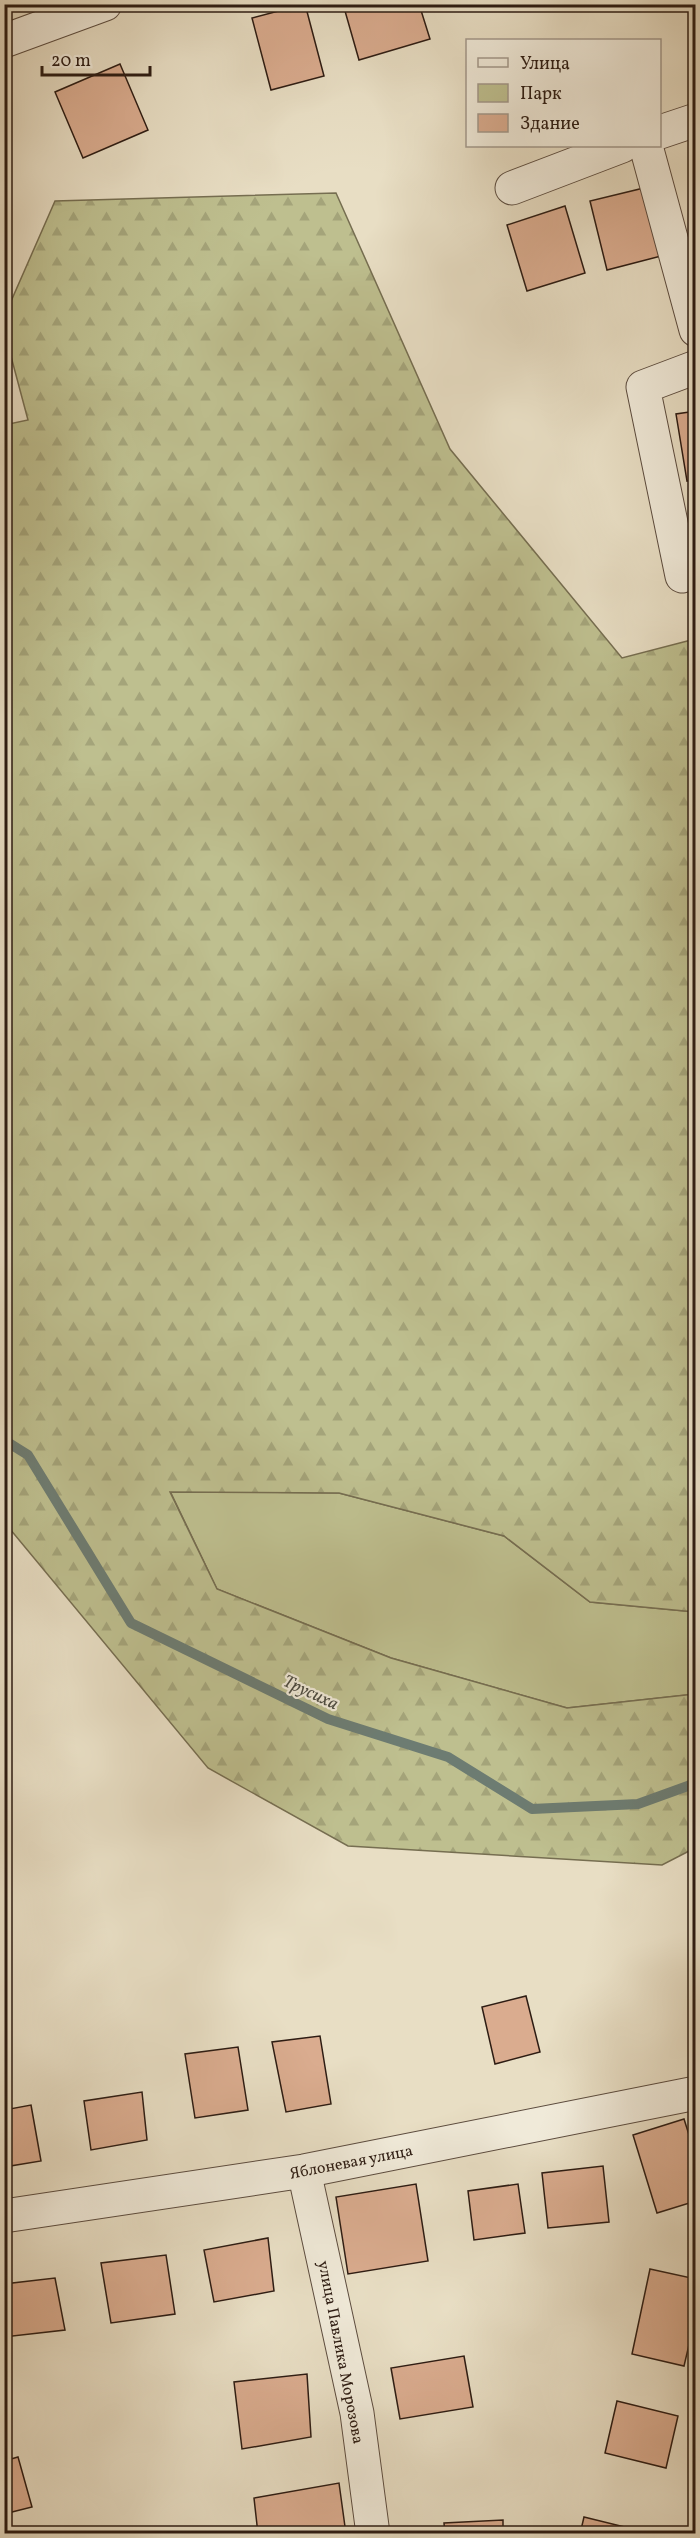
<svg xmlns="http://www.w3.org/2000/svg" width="700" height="2538" viewBox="0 0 700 2538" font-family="Vollkorn,serif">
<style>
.green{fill:#bebf8f;stroke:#766e51;stroke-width:1.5}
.forest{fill:url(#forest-firs);stroke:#766e51;stroke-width:1.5}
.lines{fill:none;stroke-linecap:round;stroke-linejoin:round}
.stream{stroke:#6d7c72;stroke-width:10}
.building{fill:#daac8f;stroke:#2d1c13;stroke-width:1.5}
.minor-casing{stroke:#5c4c3f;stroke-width:35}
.minor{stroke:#f0ead9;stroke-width:33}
.labels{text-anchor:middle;stroke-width:4.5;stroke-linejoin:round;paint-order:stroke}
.street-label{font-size:16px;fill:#2d1c13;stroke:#f0ead9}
.water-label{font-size:18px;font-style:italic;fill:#4d4c42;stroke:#f0ead9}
</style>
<defs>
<pattern id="forest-firs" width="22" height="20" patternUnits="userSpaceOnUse" patternTransform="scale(1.5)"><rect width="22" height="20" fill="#bebf8f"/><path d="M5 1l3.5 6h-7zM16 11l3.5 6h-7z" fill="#a4a47a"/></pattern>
</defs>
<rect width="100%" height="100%" fill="#e8dec4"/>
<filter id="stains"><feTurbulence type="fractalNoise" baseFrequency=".00333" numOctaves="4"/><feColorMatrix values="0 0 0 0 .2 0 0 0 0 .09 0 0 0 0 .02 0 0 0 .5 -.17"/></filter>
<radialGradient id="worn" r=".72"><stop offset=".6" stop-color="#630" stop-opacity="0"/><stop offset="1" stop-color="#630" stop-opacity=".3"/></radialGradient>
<!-- green -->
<path class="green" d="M170,1491L339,1493L504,1536L590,1602L695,1612V1694L567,1708L391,1658L217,1589Z"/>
<!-- forest -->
<path class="forest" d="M336,193L450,449L622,658L695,639V1612L590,1602L504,1536L339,1493L170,1492L217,1589L391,1658L567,1708L695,1694V1848L662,1865L348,1846L208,1768L5,1523L4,425L28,420L5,334V315L55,201Z"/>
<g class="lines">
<!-- stream -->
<path class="stream" d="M4,1440L28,1455L131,1623L328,1719L448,1757L532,1809L638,1804L696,1783"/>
</g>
<!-- building -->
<path class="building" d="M305,4L324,76L271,90L252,18Z
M343,4H419L430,39L359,60Z
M120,64L148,130L83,158L55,92Z
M648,187L665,255L607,270L590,201Z
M565,206L585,273L527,291L507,225Z
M696,411V479L687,481L676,414Z
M526,1996L540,2052L495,2064L482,2007Z
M320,2036L331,2104L286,2112L272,2042Z
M238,2047L248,2110L195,2118L185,2054Z
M142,2092L147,2140L91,2150L84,2101Z
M31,2105L41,2161L4,2167V2110Z
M684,2119L696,2157V2201L657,2213L633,2135Z
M603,2166L609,2222L548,2228L542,2173Z
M416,2184L428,2261L348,2274L336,2197Z
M518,2184L525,2233L474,2240L468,2191Z
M268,2238L274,2291L214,2302L204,2250Z
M166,2255L175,2314L111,2323L101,2263Z
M650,2269L696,2279V2315L684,2366L632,2354Z
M55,2278L65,2330L4,2337V2284Z
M464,2356L473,2407L400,2419L391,2368Z
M307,2374L311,2437L242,2449L234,2382Z
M617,2401L678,2416L666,2468L605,2453Z
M18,2457L32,2507L4,2514V2461Z
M339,2483L346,2534H258L254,2498Z
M584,2517L641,2531L640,2534H580Z
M503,2520V2534H445L444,2523Z"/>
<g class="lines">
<!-- minor casing -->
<g class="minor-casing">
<path id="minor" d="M4,41L105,4
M660,132L696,120
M646,146L696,330
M512,188L622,146
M682,576L643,387L696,367
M304,2171L357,2413L373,2534
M4,2216L304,2171L696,2093"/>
</g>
<!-- minor -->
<use href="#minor" class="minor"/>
</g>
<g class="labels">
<!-- street labels -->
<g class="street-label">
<text transform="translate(351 2161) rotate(-11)" y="6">Яблоневая улица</text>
<text transform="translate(342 2352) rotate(79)" y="6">улица Павлика Морозова</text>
</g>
<!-- water labels -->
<g class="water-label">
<text transform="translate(311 1692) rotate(25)" y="6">Трусиха</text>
</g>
</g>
<!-- margin -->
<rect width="700" height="2538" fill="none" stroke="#e8dec4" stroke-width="24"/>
<rect x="6" y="6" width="688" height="2526" fill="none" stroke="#2d1c13" stroke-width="3"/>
<rect x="12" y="12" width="676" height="2514" fill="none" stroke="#2d1c13" stroke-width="1.5"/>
<!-- legend -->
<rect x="466" y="39" width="195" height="108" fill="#f0ead9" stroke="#a2988a" stroke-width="1.5"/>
<rect x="478" y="58" width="30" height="9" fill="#f0ead9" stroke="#a2988a" stroke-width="1.5"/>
<text x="520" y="69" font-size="18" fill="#2d1c13">Улица</text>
<rect x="478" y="84" width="30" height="18" fill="#bebf8f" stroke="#a2988a" stroke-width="1.5"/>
<text x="520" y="99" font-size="18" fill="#2d1c13">Парк</text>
<rect x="478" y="114" width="30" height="18" fill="#daac8f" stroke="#a2988a" stroke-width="1.5"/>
<text x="520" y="129" font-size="18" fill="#2d1c13">Здание</text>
<!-- scale -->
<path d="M42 66v9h108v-9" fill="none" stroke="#2d1c13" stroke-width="3"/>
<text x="51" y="66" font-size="18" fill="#2d1c13" stroke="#f0ead9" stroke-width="4.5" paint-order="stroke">20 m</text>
<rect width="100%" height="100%" filter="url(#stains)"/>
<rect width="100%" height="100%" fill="url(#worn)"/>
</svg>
